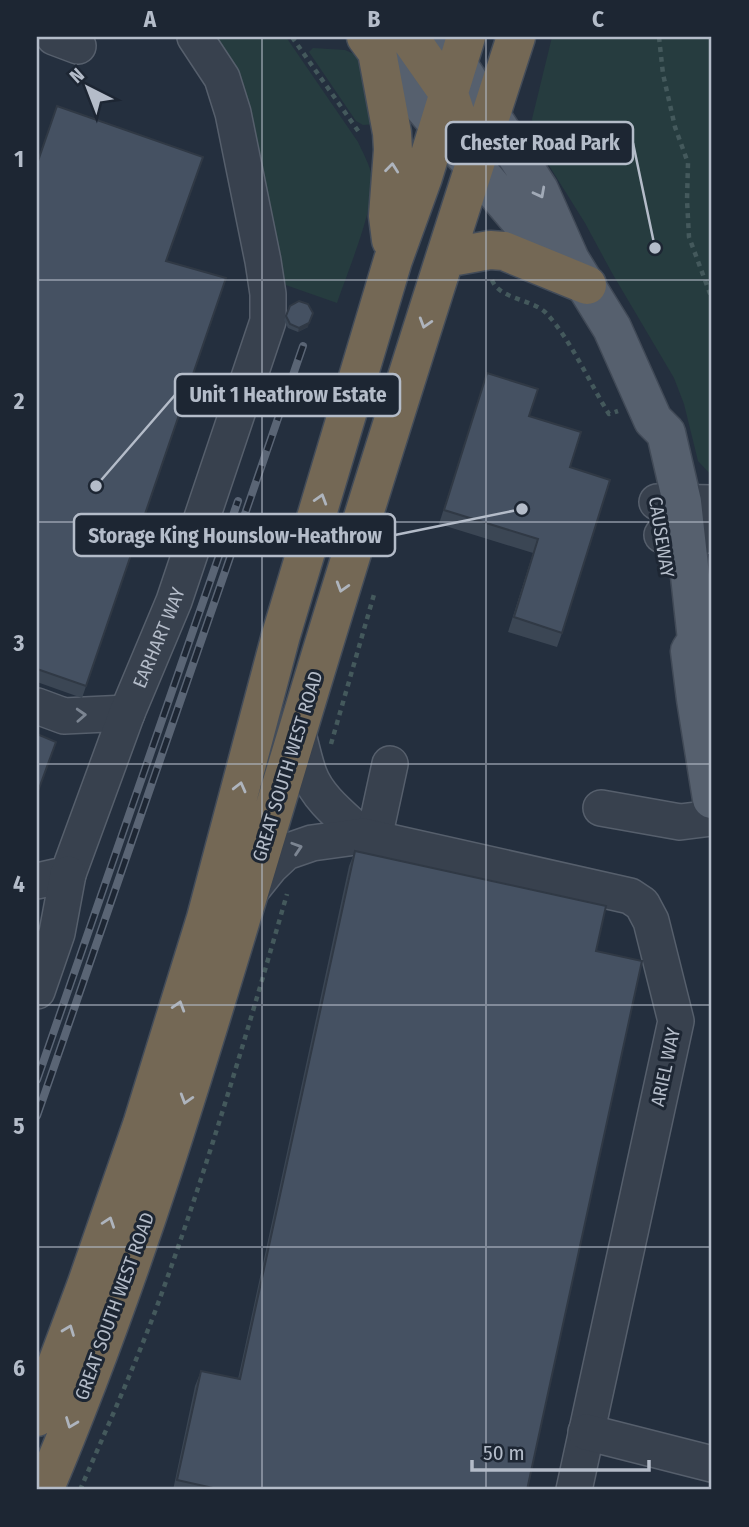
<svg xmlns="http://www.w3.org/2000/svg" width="749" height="1527" viewBox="0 0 749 1527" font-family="'Fira Sans Condensed',sans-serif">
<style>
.green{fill:#263c3f}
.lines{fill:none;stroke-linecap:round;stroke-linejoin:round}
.minor-casing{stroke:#565f6c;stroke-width:38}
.major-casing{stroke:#414a57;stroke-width:41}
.highway-casing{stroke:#434c59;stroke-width:41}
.path{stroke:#44595c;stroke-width:4.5;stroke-dasharray:5 5;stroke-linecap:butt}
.minor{stroke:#38414e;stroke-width:35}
.major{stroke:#56606e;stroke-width:38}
.highway{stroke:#746855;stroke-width:38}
.rail-casing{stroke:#5a6575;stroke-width:8}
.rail{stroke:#1d2633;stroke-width:5;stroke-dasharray:16;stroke-linecap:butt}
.wall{fill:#3b4654}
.shaded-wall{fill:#303945}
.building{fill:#455162;stroke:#303945;stroke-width:2}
.oneway{stroke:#aeb4bd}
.oneway2{stroke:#a1aab7}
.oneway3{stroke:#7c8592}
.grid{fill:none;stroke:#b4bcc9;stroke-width:2;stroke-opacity:0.55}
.labels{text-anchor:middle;stroke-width:6;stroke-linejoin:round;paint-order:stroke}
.street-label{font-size:19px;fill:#b4bcc9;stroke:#1d2633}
.leader{fill:none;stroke:#b4bcc9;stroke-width:2.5}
.callout-dot{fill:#b4bcc9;stroke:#1d2633;stroke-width:2.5}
.callout{fill:#1d2633;stroke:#b4bcc9;stroke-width:2.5}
.callout-label{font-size:21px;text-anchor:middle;font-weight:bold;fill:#b4bcc9}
.neatline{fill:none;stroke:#b4bcc9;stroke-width:2.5}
.grid-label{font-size:23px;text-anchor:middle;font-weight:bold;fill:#b4bcc9}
</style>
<rect width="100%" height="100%" fill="#242f3e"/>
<!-- green -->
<path class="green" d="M209,37H286L358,142C363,153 370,165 372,177C376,205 347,273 337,303L280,283Z
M552,37H712V476L698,461L684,404L674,378L612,273L585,223L543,156L534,135L532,119Z
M313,48L345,50L359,56L376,124L363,125L356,121L309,52Z"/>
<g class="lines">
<!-- minor casing -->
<g class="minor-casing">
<g id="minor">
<path d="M54,37L78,46"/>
<path d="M657,502L712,503"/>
<path d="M662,535H712"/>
<path d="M37,706L64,716L127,713"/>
<path d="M297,730C301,745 304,760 309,774C318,799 344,818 363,836"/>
<path d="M601,808L680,822L712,818"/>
<path d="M374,838L390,764"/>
<path id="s1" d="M37,881L68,874L127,713L174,601L268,321V294L263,261L233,113L222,78L195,37"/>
<path d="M249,893L270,867L286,852L312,843L363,836L630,896L642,904L651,921L676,1021L574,1490"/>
<path d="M37,991L57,933L68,874"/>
<path d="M586,1432L712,1464"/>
</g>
</g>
<!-- major casing -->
<g class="major-casing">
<path id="major" d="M440,37L539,190L570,260L612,328L653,420L666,433L682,502L697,640L690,651L696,699L712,799
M377,52L523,224L569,258"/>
</g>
<!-- highway casing -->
<g class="highway-casing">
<path id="highway" d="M366,37L377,52L392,133L393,150L388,216L391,240
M409,37L449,94L455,112
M445,258L490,250L504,251L587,285
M37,1417L86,1286L142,1125L206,918L281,635L393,260L423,177L466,37
M44,1490C148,1245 220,987 297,733C367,500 441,268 516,37"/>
</g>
<!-- path -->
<path class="path" d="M292,37L361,135
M659,37L663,74L675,127L688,163L687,200L689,237L712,299
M492,280C499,299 532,299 546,313C570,338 590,384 609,414L618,411
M331,744L375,591
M80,1490C106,1430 133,1370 156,1309C206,1173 247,1033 287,894"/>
<!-- minor -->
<use href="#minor" class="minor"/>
<!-- major -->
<use href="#major" class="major"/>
<!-- highway -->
<use href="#highway" class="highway"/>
<!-- rail casing -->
<g class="rail-casing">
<path id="rail" d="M37,1080L238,501
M37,1116L303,346"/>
</g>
<!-- rail -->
<use href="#rail" class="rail"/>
</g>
<!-- wall -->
<path class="wall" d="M37,164L166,261L226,278L82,698L37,682Z
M290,306L308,327L298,332L288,328L284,320Z
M487,373L570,467L562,633L557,647L508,632L533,553L439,524Z
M355,851L596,951L527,1490H173L195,1386L201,1371L238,1379L349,866Z"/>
<!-- shaded-wall -->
<path class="shaded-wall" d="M309,323L308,327L298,332L299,328Z"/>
<!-- building -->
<path class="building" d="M57,106L203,157L166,261L226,278L86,686L37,669V164Z
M299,301L308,304L313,313L309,323L299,328L290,324L286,316L290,306Z
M487,373L538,389L529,416L581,432L570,467L610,480L562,633L514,617L538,539L444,510Z
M37,734L56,742L37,794Z
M355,851L606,906L596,951L642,961L527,1490H222L177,1480L201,1371L240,1379Z"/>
<!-- one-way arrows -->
<defs><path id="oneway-chevron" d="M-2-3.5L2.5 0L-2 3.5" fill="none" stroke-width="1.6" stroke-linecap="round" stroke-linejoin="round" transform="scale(1.75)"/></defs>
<g class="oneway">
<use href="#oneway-chevron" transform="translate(392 168) rotate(-84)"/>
<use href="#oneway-chevron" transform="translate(425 323) rotate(107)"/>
<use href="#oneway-chevron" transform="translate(321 499) rotate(-73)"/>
<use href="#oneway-chevron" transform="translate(342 587) rotate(107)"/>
<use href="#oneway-chevron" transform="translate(240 787) rotate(-76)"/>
<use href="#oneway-chevron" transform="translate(179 1006) rotate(-73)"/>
<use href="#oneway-chevron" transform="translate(186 1099) rotate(107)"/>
<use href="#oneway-chevron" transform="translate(109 1222) rotate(-71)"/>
<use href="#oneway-chevron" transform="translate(69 1330) rotate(-69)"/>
<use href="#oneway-chevron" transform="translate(71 1423) rotate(111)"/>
</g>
<use class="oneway2" href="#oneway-chevron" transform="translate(540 193) rotate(62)"/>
<g class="oneway3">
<use href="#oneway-chevron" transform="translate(81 715) rotate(-3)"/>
<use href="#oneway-chevron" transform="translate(297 848) rotate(-18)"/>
</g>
<!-- grid -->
<path class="grid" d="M262,37V1490M486,37V1490M37,280H712M37,522H712M37,764H712M37,1005H712M37,1247H712"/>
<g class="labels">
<!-- street labels -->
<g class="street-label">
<text transform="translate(662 537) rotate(81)" y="7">CAUSEWAY</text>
<text dy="7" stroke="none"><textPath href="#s1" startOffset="285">EARHART WAY</textPath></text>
<text transform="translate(287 766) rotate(-73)" y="7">GREAT SOUTH WEST ROAD</text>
<text transform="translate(665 1067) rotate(-78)" y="7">ARIEL WAY</text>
<text transform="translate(114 1306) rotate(-70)" y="7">GREAT SOUTH WEST ROAD</text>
</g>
</g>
<!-- callouts -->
<path class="leader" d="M655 248L633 143M96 486L175 395M522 509L395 535"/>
<g class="callout-dot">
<circle cx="655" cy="248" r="7"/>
<circle cx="96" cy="486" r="7"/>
<circle cx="522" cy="509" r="7"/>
</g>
<g class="callout">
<rect x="446" y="122" width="187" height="42" rx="7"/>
<rect x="175" y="374" width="225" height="42" rx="7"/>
<rect x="74" y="514" width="321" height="42" rx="7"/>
</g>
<g class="callout-label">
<text x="540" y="150">Chester Road Park</text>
<text x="288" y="402">Unit 1 Heathrow Estate</text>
<text x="235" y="543">Storage King Hounslow-Heathrow</text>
</g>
<!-- border -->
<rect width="749" height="1527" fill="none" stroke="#1d2633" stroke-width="77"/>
<!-- north arrow -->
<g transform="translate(88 88) rotate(318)" stroke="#1d2633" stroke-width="5" paint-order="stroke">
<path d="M0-5L12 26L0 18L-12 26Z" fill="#b4bcc9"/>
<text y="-10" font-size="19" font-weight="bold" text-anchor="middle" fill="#b4bcc9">N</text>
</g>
<!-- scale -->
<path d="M472 1460v10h177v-10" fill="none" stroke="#b4bcc9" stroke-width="3.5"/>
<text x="483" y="1460" font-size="21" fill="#b4bcc9" stroke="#1d2633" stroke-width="5" paint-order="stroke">50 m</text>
<rect x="38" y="38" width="672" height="1450" class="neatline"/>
<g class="grid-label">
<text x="150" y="27">A</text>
<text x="374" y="27">B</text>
<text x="598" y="27">C</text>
<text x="19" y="167">1</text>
<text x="19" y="409">2</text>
<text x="19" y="651">3</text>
<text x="19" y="892">4</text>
<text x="19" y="1134">5</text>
<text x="19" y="1376">6</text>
</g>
</svg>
